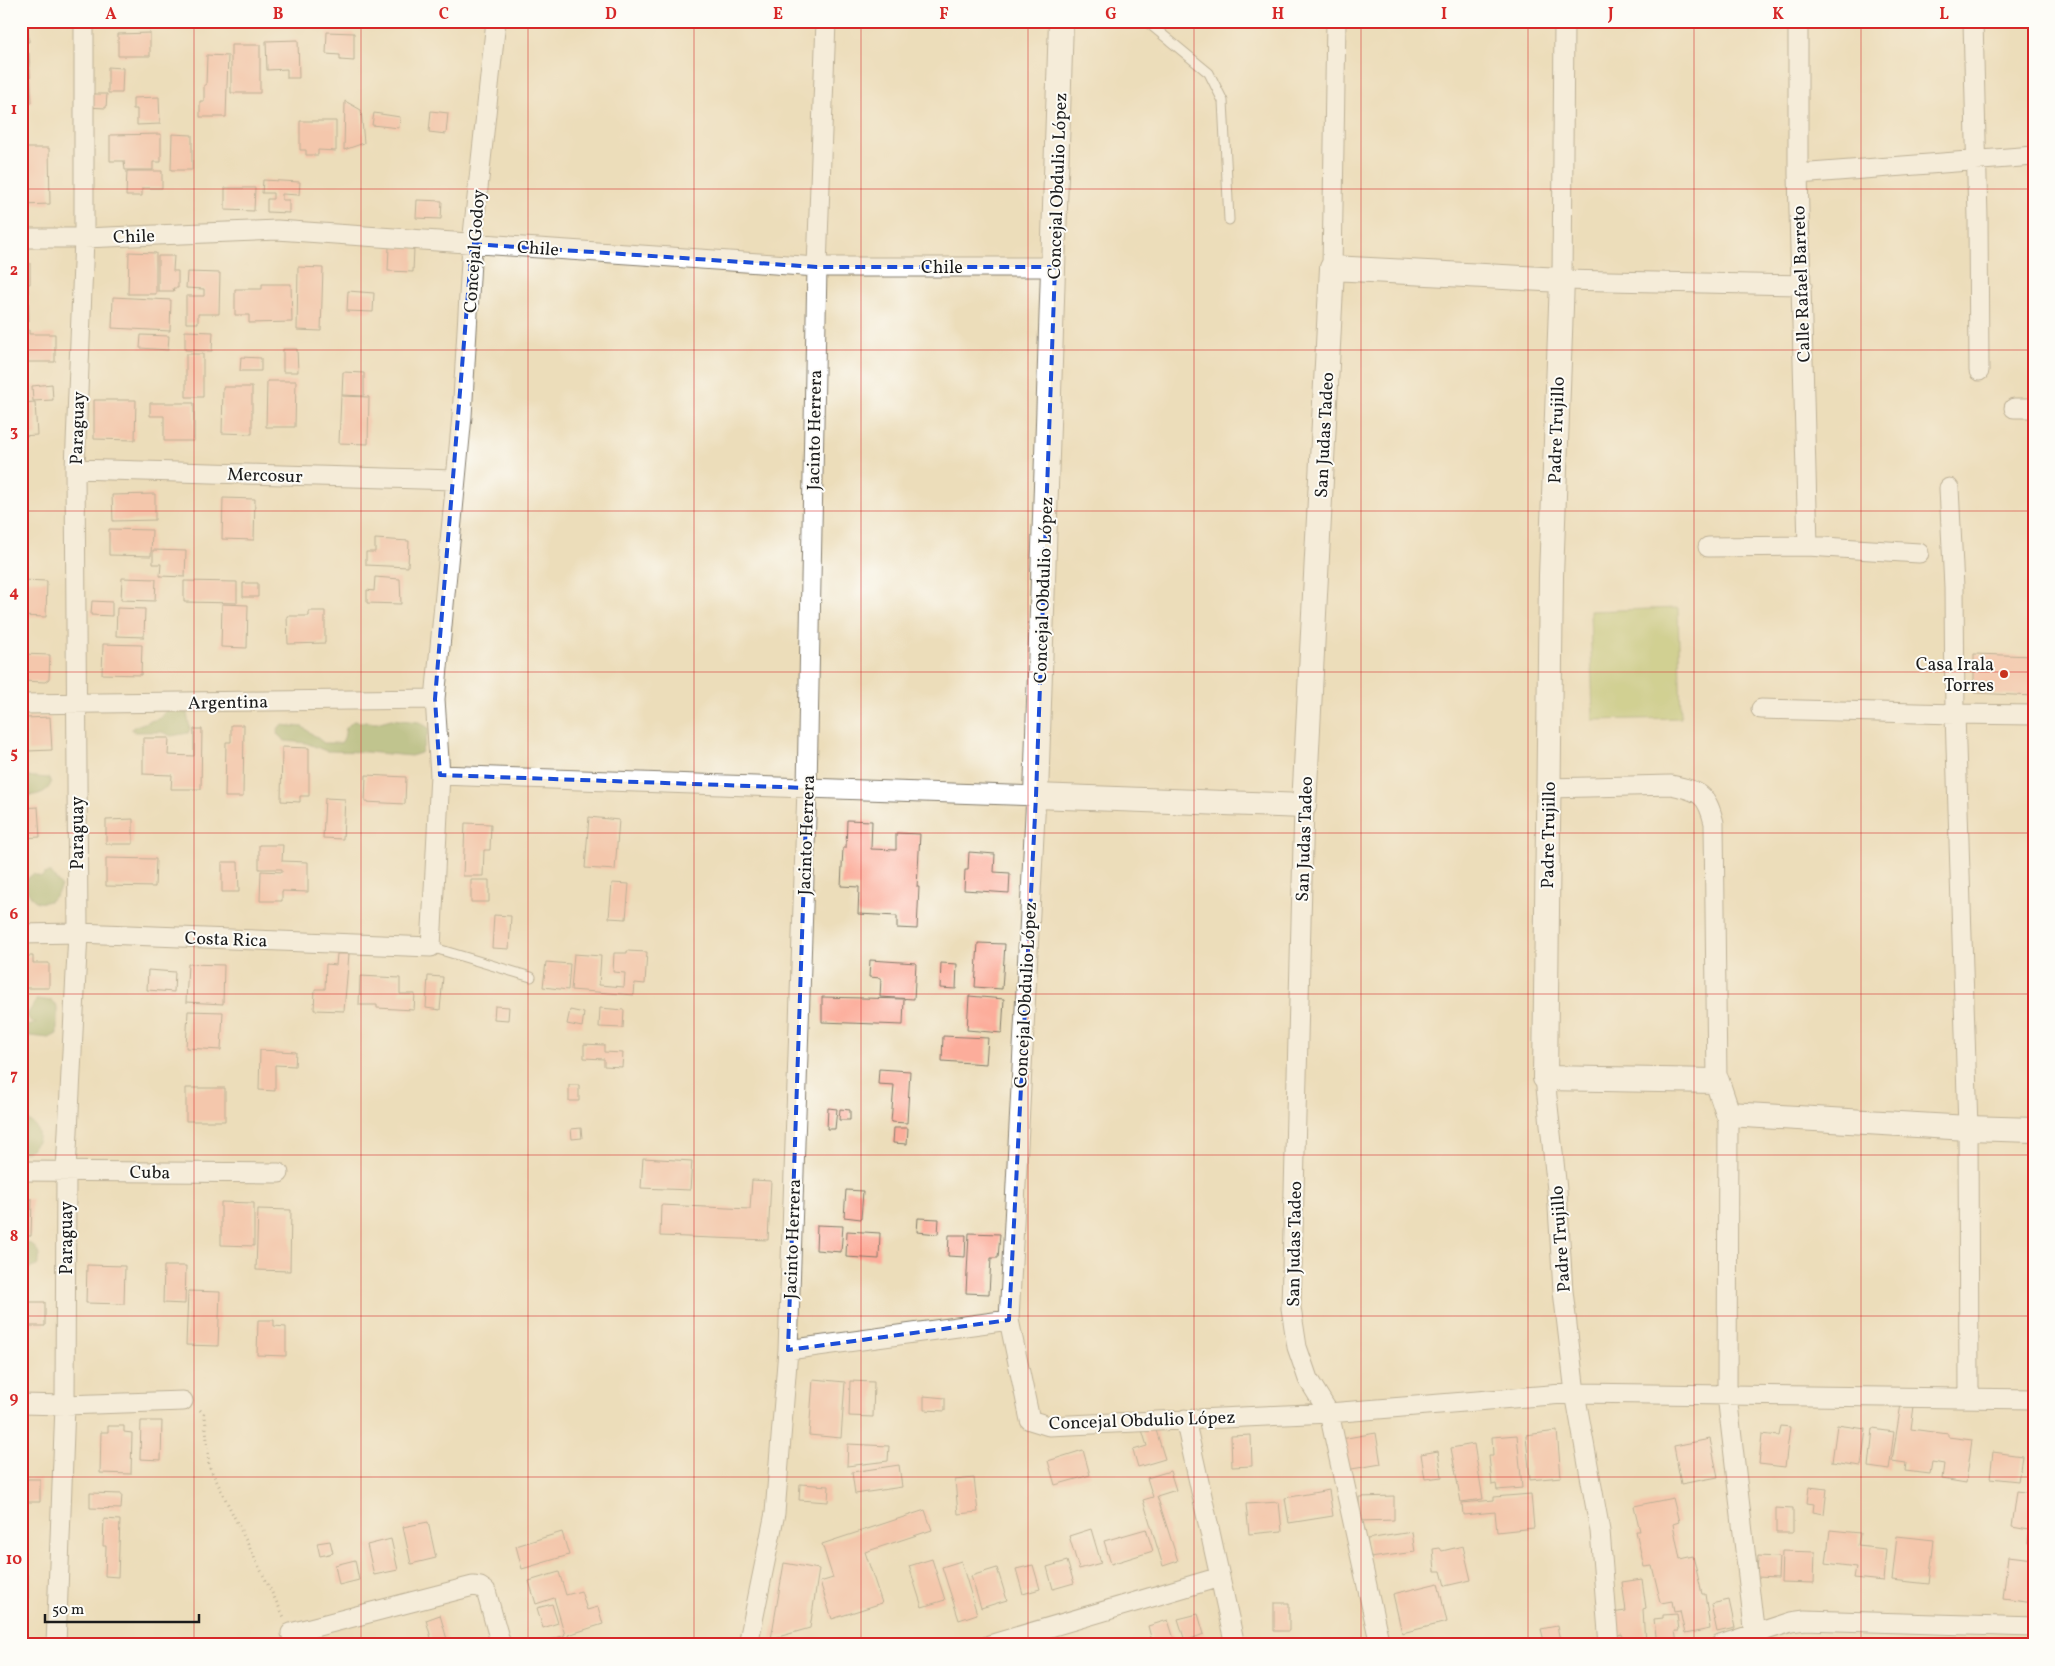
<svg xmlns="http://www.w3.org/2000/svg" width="2055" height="1666" viewBox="0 0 2055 1666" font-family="Vollkorn,serif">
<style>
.green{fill:#afc064;stroke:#666e40}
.forest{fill:#8ba65a;stroke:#54613b}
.building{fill:#fcad9b}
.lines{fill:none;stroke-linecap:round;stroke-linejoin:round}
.service-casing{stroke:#847c6b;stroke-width:11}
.minor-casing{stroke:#847c6b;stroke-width:21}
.tertiary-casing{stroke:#847c6b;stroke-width:26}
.path{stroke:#847c6b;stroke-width:3;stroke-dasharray:1 4;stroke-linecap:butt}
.service{stroke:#fff;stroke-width:9}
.minor{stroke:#fff;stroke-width:19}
.tertiary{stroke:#fff;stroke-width:24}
.marked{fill:none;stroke:#1d4ed8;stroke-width:4;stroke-dasharray:10 6;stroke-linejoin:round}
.grid{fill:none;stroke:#d62828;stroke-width:1;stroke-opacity:0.55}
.poi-dot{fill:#c8321e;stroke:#fdfcf7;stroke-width:2}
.labels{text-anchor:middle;stroke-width:4;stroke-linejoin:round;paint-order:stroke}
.street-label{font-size:18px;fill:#1c1c1c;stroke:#fdfcf7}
.poi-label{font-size:18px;fill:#1c1c1c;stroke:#fdfcf7;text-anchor:end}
.neatline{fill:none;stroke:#d62828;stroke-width:2}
.grid-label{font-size:16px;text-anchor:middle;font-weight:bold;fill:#d62828}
</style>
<rect width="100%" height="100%" fill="#fdfcf7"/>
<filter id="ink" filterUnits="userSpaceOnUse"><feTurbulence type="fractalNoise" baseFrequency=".02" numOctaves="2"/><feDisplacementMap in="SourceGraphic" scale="10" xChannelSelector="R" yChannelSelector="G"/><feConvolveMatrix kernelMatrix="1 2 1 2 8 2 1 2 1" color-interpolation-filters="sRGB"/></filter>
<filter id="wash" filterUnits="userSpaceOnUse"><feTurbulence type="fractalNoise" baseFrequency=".0096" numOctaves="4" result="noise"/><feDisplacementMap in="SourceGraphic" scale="20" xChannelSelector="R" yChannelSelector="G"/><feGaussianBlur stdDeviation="1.12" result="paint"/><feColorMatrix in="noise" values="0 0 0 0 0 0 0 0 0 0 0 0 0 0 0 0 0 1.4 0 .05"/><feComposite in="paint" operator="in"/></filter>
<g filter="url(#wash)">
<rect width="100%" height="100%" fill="#ecddba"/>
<!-- green -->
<path class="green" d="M1678,608L1681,718L1593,720L1590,611Z"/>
<!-- forest -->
<path class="forest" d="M185,703L190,729L188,733L171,736L162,732H135L131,729L135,726L160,718L166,710Z
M391,719L419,722L429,728L428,733L421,753L411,756L366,752L326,751L306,743L285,741L277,734L278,729L281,725L303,727L324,743H341L344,738L346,728L353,721L376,723Z
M24,776L49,778L51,783C48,794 32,797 21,795V780Z
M46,873H51L61,886C56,897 51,904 37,902L33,899L24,886L26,880L33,874L41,877Z
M37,999L52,1001L57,1006V1034L49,1038L21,1035V1022L29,1026L36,1023L31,1022L27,1015Z
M21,1119C44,1121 44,1149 21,1153Z
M21,1242C34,1241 44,1255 37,1266L21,1271Z"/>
<g id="blocks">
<!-- building -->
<path class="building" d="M21,21H28L29,42H21Z
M1655,21H1689V26L1655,27Z
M327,32L354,33V61L340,60V55L326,54Z
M150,33V56H118V34Z
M298,40L299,78H287V69L267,70L266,41Z
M231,45H260V93H231Z
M21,53H29L32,103L21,104Z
M207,55L228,56L226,117H200V101H204V85H206Z
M108,67L123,68L122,93H108Z
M85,94H107L106,108L85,107Z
M159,97L160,124L137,125V109H133V98Z
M345,101L361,110L364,143L344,150Z
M431,111L448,113L446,134L429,132Z
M374,113L400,117L399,128L372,125Z
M300,121H336V151L318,150V155H306V150H300Z
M161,134V162H153V170H125L124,161H110V135Z
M172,134L192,135V170H171Z
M21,148H49L50,204L21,205Z
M127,171H162V188H142V196H126Z
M263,180L300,182L299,195L282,194V200H289V213L267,212V199H273V193H262Z
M225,188H255L254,211L225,210Z
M417,200L442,201L441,219L416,218Z
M389,247L414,248L413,272L388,271Z
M129,252L156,253V294H128Z
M158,256H174L173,271H178V288H173L174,291H158Z
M21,263H30V284H21Z
M298,267L323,268L321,331L297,330Z
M187,272L220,273L219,314H198V323H186V296H204V289L186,288Z
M262,284H291L292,322L249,323V315H235V289H262Z
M21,285H28L29,321H21Z
M348,291L374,293L373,312L347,311Z
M113,297L171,300L170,331L112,328Z
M21,329L29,330V334H55V362H21Z
M185,331L213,332L212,351L185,350Z
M141,335L169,336L168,350L140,348Z
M283,349H297L298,372H283Z
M186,354H203V397H186Z
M241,357L261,358V371H240Z
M343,372L364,373V396L342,395Z
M267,381H296L295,427H266Z
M52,384L53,400L33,401L32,386Z
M223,387H252V434L222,433Z
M341,396L369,397L368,444L339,443Z
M94,400H136L135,440L94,439Z
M35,402L37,435L21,436V403Z
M150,403H194V441H164V416H150Z
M155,494V520L113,521L112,495Z
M223,498L255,499L254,540L222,539Z
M109,529L152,530L151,556L109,555Z
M375,539L409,541L408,567L366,565V552H375Z
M153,550L186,551L185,577L160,576L161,564H153Z
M375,577L400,579L401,604L367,603V590L374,591Z
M122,578L156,579L155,601L121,600Z
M21,580L47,581L46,617L21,616Z
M184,581L237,582V603L184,602Z
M243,583H258V597H243Z
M92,601L112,602V616L91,615Z
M222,604L248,605L247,648L221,647Z
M117,608L145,609L144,637L116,636Z
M309,611H325V643L288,644L287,616H309Z
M103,644L142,645L141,675L102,674Z
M22,654L50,655L49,679L45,682L21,681Z
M1974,654L2034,656V696L1974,693Z
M50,717L52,750L28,751L26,718Z
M231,725H244L243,797H225L226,742H231Z
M194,729H202L201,789H171L172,775L143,774V738H169L168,755L194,756Z
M282,747L309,748V796H300V802L281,801Z
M366,775L406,777L405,804L365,802Z
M325,798L345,799L343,839L323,838Z
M38,807L40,837L21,838V808Z
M589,817L619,820L615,870L585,868Z
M133,819V844H106V820Z
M847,820L872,821L871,849L896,850V833L920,834L917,887H919L917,929L897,928V916L858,914L859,887L841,886L843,848H846Z
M465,823L491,824L490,850H484L483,876H463Z
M259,845H283L282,861L308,862V892L282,891V901H260L261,871L282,872V869H259Z
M969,852L995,854L994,872L1010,873L1009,893L964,890L965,870H968Z
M106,858L156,859L155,887L106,886Z
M222,862H238L239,892H222Z
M471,880H489V902H471Z
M612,883L629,884L626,919L609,918Z
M494,915L511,916L509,949L492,948Z
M978,943L1005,944L1002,989L975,987Z
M627,951L647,952L645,984L635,983L634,995L571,990L574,954L601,956L599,985L624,987L625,973L613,972L614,953H627Z
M337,954H349L344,1011L314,1010L315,989H325L326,964L336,965Z
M21,956H33V963H49V988H21Z
M870,960L916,963L914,999L880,997L881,978L869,977Z
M546,962L570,964L568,990L543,987Z
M941,963L957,964L956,989L940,988Z
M188,964L224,965L223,1004L186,1002Z
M148,970L175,972L174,992L147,990Z
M360,976L400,978V994H415L414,1010L377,1008V1005H359Z
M428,976L443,977L440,1010L426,1008Z
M969,996L1004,999L1002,1033L967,1030Z
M822,997L904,999L903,1025L822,1022Z
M495,1006L509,1007L508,1020L494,1019Z
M600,1008L624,1010L623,1028L599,1027Z
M570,1010L584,1013L582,1027L567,1024Z
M188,1011L223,1012L221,1050L186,1048Z
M943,1036L988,1038L986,1064L942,1061Z
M584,1044L604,1045V1052L623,1053L622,1067L604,1066V1059L584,1058Z
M260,1050L296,1052L295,1066L275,1065V1091L259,1090Z
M879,1069L910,1071L907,1123L891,1122L894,1085L878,1084Z
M569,1085H579V1101H569Z
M186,1088H225V1121H186Z
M828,1108L837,1109L835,1129H827Z
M840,1109L850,1110V1120H839Z
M581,1128L582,1138L572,1139L571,1129Z
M894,1128H908L907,1144L893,1143Z
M643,1158L692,1161L690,1190L641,1188Z
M752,1180L771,1181L768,1240L660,1236L661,1205L750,1209Z
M846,1190L863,1191L861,1219L844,1217Z
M21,1199H32L31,1236H21Z
M221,1202L254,1203V1246L221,1245Z
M258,1209L291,1210L290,1271L256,1270Z
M918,1218L939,1219L938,1234L917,1232Z
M817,1225L843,1226L841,1252L816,1250Z
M847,1231L880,1233L879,1259L846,1257Z
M969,1233L1000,1234L998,1258H991L989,1294L966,1293Z
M949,1235H966L965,1257L948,1256Z
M87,1265L125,1266L124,1304L86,1303Z
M164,1266H186L185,1304L163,1303Z
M188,1291L220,1292L218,1346L186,1345Z
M21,1302H45V1326H21Z
M258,1320H274V1326L286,1327V1356L257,1355Z
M813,1379L845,1382L841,1438L809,1435Z
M850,1381L874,1382L873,1417L849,1416Z
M924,1396L945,1398V1411L924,1410Z
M1901,1404L1914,1406L1911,1429L1948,1434V1437L1972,1440L1966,1483L1942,1479L1944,1464L1932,1462L1930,1474L1905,1471L1906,1463L1892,1461Z
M141,1421H162L161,1460L140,1459Z
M1837,1425L1866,1429L1861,1466L1832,1462Z
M108,1426H124V1432L132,1433L131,1474L100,1473L101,1432H108Z
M1781,1426L1790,1427L1785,1467L1759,1464L1762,1434L1779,1436Z
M1155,1427L1165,1459L1138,1467L1133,1450L1147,1446L1142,1430Z
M1873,1429L1894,1432L1889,1470L1869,1467Z
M1557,1431L1561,1477L1530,1480L1526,1435Z
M1376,1433L1381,1464L1346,1470L1341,1439Z
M1251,1435L1252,1466L1232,1467L1231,1436Z
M1517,1435L1522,1488L1497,1490L1496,1484L1492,1485L1489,1456H1493L1492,1437Z
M1710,1439L1718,1477L1681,1484L1674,1446Z
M848,1444L889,1446L888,1461L847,1466Z
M1474,1444L1483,1499L1461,1502L1451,1448Z
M1083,1450L1090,1475L1055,1485L1048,1461Z
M1438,1451L1442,1477L1425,1479L1421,1454Z
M1993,1452L2022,1456L2018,1481L1990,1478Z
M899,1465L902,1487L855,1494L852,1472Z
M1170,1471L1176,1490L1157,1496L1178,1561L1163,1566L1143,1500L1153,1497L1147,1478Z
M974,1478L978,1512L958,1514L955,1480Z
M21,1479H40V1502H21Z
M800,1484L829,1486L828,1502L799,1500Z
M1809,1487L1827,1489L1824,1514L1813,1512L1814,1504L1807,1503Z
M1329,1490L1333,1516L1289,1523L1285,1498Z
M2017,1491L2034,1493V1544L2028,1543L2029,1530L2012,1527Z
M90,1493L122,1494L121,1509L90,1508Z
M1531,1494L1534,1528L1497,1532L1495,1512L1463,1515L1462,1503L1494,1500V1497Z
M1394,1496V1520L1359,1521V1497Z
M1673,1498L1679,1522L1673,1524L1680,1559L1693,1556L1702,1594H1705L1710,1629L1685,1634L1680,1611L1674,1612L1672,1601L1661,1603L1652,1566L1644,1567L1636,1531H1640L1634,1506Z
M1279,1502L1282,1531L1249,1534L1246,1504Z
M1776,1508L1793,1509V1533H1776Z
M925,1510L932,1530L865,1552L882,1603L832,1619L820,1582L833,1578L822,1544Z
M104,1519L120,1520L118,1577L105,1576L106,1546H103Z
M428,1522L436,1558L411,1564L403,1527Z
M1091,1529L1101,1563L1079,1569L1069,1536Z
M1146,1529L1153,1551L1111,1564L1104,1541Z
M1830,1530L1860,1533L1858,1546L1886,1549L1883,1581L1854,1578L1856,1567L1826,1563Z
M562,1532L569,1555L522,1569L516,1546Z
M1412,1532L1415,1552L1370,1558L1367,1539Z
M1897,1536L1934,1540L1929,1584L1892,1580Z
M391,1539L398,1570L374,1575L367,1545Z
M330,1541L333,1553L320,1556L317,1543Z
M1463,1546L1471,1580L1445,1586L1441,1571H1435L1433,1549L1440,1548L1442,1551Z
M1782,1551L1815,1552L1814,1583L1781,1582Z
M1758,1556L1779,1557L1778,1578L1757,1577Z
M2008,1556L2034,1559V1602L2003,1598Z
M932,1559L945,1600L922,1607L909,1566Z
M355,1560L359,1580L339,1585L335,1565Z
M961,1561L977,1614L959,1620L942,1567Z
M1067,1561L1074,1583L1053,1589L1047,1567Z
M784,1563L819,1569L810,1628L771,1639Z
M1033,1565L1040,1589L1023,1594L1016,1569Z
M997,1568L1007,1600L981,1608L971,1576Z
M559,1572L566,1595L581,1591L587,1610L598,1607L603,1624L568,1635L571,1645H535L565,1635L554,1598L536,1604L529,1581Z
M21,1575H28V1600H21Z
M1642,1579L1646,1608L1643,1609L1645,1645H1624L1622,1634L1614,1636L1611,1613L1626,1611L1622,1582Z
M1438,1583L1447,1622L1402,1633L1393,1594Z
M1729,1600L1735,1628L1717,1632L1711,1604Z
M1274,1603H1289V1631H1274Z
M552,1604L558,1623L543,1628L537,1608Z
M1198,1614L1204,1634L1185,1641L1178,1619Z
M1677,1614L1679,1631H1675L1677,1643L1657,1645L1654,1619L1663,1618V1615Z
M440,1615L448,1643L433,1645L426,1620Z
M1168,1620L1175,1642L1167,1645H1153L1148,1626Z
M1557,1626L1561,1645H1545L1541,1629Z
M1352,1640V1645H1308V1642Z"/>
</g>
</g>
<g filter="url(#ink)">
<use href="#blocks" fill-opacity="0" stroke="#847c6b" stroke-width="1"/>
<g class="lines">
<!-- service casing -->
<g class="service-casing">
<path id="service" d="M1146,21L1209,73L1223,101L1229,220
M431,947L531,977"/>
</g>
<!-- minor casing -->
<g class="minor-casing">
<path id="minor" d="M1564,21L1562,280L1802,285
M1798,21V174L1808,546
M1973,21L1978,219L1979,371
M1798,174L2034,156
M21,238H84L277,230L817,267H1055
M1332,268L1336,21
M2014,408H2034
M75,469L455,480
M1949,488L1954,587L1955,714L1968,1128L1969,1397
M1708,547L1808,546L1919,553
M21,704L435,699
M1761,709L1955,714L2034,715
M440,775L1036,796L1009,1320L1030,1420L1049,1426L1329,1413L1575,1393L2034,1399
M1548,788L1671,785C1700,791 1707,794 1714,823L1717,1081
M1304,806L1291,1308L1297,1347L1308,1379L1329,1413L1380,1645
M21,934L78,933L431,947L440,775L435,699L462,416L472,244L496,21
M1545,1078L1557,1190L1563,1291L1575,1393L1600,1531L1609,1645
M1728,1114L1727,1395L1756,1645
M21,1171L279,1173
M788,1350L1009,1320
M21,1404L65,1405L183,1401
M1185,1419L1235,1645
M291,1633L473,1586L480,1587L486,1591L501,1645
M56,1645L65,1405L66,1171L78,933L75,469L84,238V21
M748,1645L775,1513L788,1350L807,788L817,267L826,21
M989,1645L1220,1577
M1720,1645L1791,1622L1805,1620L2034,1627"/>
</g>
<!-- tertiary casing -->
<g class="tertiary-casing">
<path id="tertiary" d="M1061,21L1036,796L1304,806L1332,268L1562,280L1551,576L1545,1078L1717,1081L1728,1114L1968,1128L2034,1130"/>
</g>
<!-- path -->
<path class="path" d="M200,1410L205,1415L209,1466L284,1617"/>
<!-- service -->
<use href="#service" class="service"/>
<!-- minor -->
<use href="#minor" class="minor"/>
<!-- tertiary -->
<use href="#tertiary" class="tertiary"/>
</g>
</g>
<!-- marked area -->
<path d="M0 0H2055V1666H0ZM472,244L817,267H1055L1036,796L1009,1320L788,1350L807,788L440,775L435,699Z" fill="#ecddba" fill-opacity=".55" fill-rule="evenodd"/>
<path class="marked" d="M472,244L817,267H1055L1036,796L1009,1320L788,1350L807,788L440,775L435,699Z"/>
<!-- grid -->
<path class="grid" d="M194,21V1645M361,21V1645M528,21V1645M694,21V1645M861,21V1645M1028,21V1645M1194,21V1645M1361,21V1645M1528,21V1645M1694,21V1645M1861,21V1645M21,189H2034M21,350H2034M21,511H2034M21,672H2034M21,833H2034M21,994H2034M21,1155H2034M21,1316H2034M21,1477H2034"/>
<!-- markers -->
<circle class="poi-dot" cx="2004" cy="674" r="5"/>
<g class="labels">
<!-- street labels -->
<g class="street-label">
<text transform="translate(1057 186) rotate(-88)" y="6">Concejal Obdulio López</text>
<text transform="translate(134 236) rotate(-2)" y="6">Chile</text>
<text transform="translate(538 248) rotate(4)" y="6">Chile</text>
<text transform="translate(474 251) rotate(-86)" y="6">Concejal Godoy</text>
<text x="942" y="273">Chile</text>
<text transform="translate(1801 284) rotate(-92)" y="6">Calle Rafael Barreto</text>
<text transform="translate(77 428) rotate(-88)" y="6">Paraguay</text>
<text transform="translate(814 430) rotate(-89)" y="6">Jacinto Herrera</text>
<text transform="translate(1556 430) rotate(-88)" y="6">Padre Trujillo</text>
<text transform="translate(1324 435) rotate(-87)" y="6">San Judas Tadeo</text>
<text transform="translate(265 475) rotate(2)" y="6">Mercosur</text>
<text transform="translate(1043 590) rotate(-88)" y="6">Concejal Obdulio López</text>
<text transform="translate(228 702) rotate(-1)" y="6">Argentina</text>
<text transform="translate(77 833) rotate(-90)" y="6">Paraguay</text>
<text transform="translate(806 835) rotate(-88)" y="6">Jacinto Herrera</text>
<text transform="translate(1548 835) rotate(-89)" y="6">Padre Trujillo</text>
<text transform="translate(1304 839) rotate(-88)" y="6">San Judas Tadeo</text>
<text transform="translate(226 939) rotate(2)" y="6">Costa Rica</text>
<text transform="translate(1025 995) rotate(-87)" y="6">Concejal Obdulio López</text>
<text transform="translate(150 1172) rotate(1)" y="6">Cuba</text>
<text transform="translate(66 1238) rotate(-90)" y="6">Paraguay</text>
<text transform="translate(792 1239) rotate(-88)" y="6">Jacinto Herrera</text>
<text transform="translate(1560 1239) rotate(-94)" y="6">Padre Trujillo</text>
<text transform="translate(1294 1244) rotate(-89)" y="6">San Judas Tadeo</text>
<text transform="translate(1142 1420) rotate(-2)" y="6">Concejal Obdulio López</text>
</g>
<!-- poi labels -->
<g class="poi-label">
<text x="1994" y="670">Casa Irala<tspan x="1994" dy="21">Torres</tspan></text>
</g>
</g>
<!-- margin -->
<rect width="2055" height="1666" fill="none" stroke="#fdfcf7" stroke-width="55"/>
<!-- scale -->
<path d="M45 1614v8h154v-8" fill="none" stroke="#1c1c1c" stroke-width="2.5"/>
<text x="52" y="1614" font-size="15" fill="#1c1c1c" stroke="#fdfcf7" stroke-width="4" paint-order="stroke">50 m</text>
<rect x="28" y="28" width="2000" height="1610" class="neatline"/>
<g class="grid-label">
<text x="111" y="19">A</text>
<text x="278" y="19">B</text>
<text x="444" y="19">C</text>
<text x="611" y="19">D</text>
<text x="778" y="19">E</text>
<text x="944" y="19">F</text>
<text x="1111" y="19">G</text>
<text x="1278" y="19">H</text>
<text x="1444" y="19">I</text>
<text x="1611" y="19">J</text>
<text x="1778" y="19">K</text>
<text x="1944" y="19">L</text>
<text x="14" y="114">1</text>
<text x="14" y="275">2</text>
<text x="14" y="436">3</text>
<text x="14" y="597">4</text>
<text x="14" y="758">5</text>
<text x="14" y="919">6</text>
<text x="14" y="1080">7</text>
<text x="14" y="1241">8</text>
<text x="14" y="1403">9</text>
<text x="14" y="1564">10</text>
</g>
</svg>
